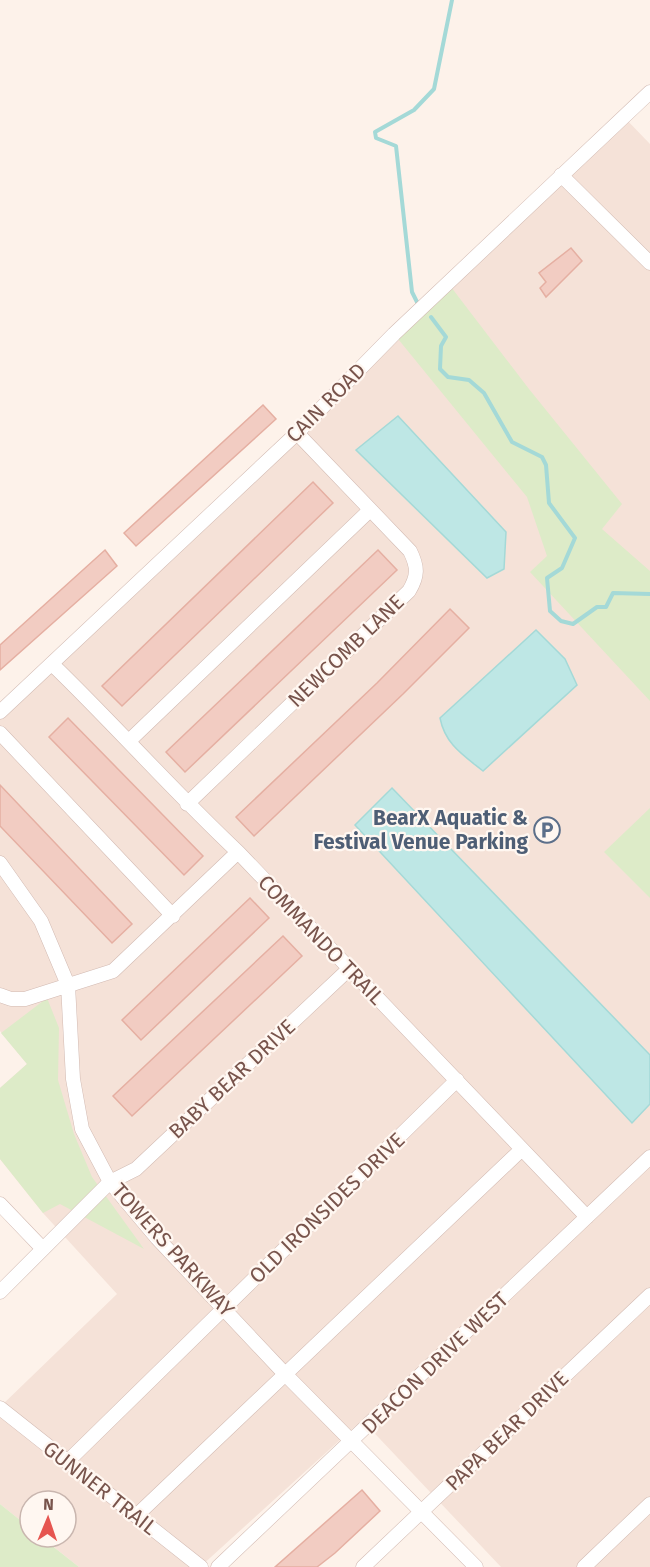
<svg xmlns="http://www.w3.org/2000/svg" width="650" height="1567" viewBox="0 0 650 1567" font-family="'Fira Sans',sans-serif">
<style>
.residential{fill:#f5e2d8}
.green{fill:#ddebc8}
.water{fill:#bee7e5;stroke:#a4d9d7;stroke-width:1.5}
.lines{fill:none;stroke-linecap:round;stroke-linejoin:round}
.stream{stroke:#a4d9d7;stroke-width:4}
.building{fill:#f2ccc2;stroke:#e5afa2;stroke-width:1.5}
.minor-casing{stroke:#d2bab2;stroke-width:15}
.minor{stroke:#fff;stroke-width:14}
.labels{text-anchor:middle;stroke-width:4.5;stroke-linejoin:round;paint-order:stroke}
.street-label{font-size:21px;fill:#78544c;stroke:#fff7f1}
.service-label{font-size:21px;font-weight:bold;fill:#4e5e75;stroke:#fff7f1;text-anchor:end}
</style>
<rect width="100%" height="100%" fill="#fdf2ea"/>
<!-- residential -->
<path class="residential" d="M623,116L650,144V1567H501L362,1420L200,1567H79L41,1537H66V1501H30V1528L0,1504V1407L117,1294L43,1213L0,1159V1088L27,1064L0,1031V712Z"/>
<!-- green -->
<path class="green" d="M448,283L529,389L622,504L602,529L650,571V701L530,572L547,556L527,497L394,334Z
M650,808V898L604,852Z
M47,998L59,1028L58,1080L74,1134L92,1177L144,1249L60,1204L43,1213L0,1159V1088L27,1064L1,1033Z
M0,1504L30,1528V1537H41L79,1567H0Z"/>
<!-- water -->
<path class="water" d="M398,416L506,532L504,569L487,578L356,450Z
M536,630L565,659L577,685L483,771C463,755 445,744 440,718Z
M392,788L650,1055V1104L632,1123L355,825Z"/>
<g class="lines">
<!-- stream -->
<path class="stream" d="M417,302L412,292L396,146L376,138L375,132L414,110L434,89L452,0
M431,317L446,337L441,346L440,369L448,377L469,380L484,393L512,442L542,457L546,465L549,503L575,538L562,568L547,578L550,611L561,621L573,624L597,607H606L613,593L650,594"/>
</g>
<!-- building -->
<path class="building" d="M571,248L582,261L546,297L540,288L546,282L539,273Z
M263,405L276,419L136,546L124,533Z
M313,482L333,503L122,706L102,686Z
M105,550L117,566L0,670V645Z
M378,550L397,570L185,772L166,752Z
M450,609L469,628L403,694L254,836L236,817L377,683Z
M68,718L203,856L184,875L49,737Z
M0,785L132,924L112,943L0,826Z
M250,898L269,918L141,1040L122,1020Z
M283,936L302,956L132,1116L113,1096Z
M362,1490L380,1511L335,1553L317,1567H275Z"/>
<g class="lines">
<!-- minor casing -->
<g class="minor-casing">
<path id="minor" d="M561,175L650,263
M53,665C116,726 174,792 238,852L587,1217
M0,712L297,433L394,334L650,92
M0,733L173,916
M130,740L370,510
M187,804L409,591C418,576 418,567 410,551L297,433
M0,863L41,921L68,985L73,1079L82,1129L110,1182L157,1238L284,1373L476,1567
M0,995L11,999H25L113,971L238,852
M0,1204L43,1249
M0,1292L110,1182L136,1169L349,969
M0,1408L201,1567
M67,1462L457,1080
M136,1516L522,1149
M218,1567L650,1157
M363,1567L650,1295
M584,1567L650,1504"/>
</g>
<!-- minor -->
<use href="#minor" class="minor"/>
</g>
<!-- icons -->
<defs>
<g id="parking-ring" transform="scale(1.35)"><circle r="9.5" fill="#fff7f1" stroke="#5c6f8a" stroke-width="1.5"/><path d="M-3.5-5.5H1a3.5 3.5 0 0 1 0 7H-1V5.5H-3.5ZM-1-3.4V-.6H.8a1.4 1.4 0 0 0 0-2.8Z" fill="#5c6f8a"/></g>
</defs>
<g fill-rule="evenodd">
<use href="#parking-ring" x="547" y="830"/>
</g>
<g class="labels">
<!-- street labels -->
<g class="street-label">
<text transform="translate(326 403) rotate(-45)" y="7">CAIN ROAD</text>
<text transform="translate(346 651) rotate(-44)" y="7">NEWCOMB LANE</text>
<text transform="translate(321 940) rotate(46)" y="7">COMMANDO TRAIL</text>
<text transform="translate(232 1079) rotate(-43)" y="7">BABY BEAR DRIVE</text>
<text transform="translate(327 1208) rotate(-44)" y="7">OLD IRONSIDES DRIVE</text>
<text transform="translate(173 1250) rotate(48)" y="7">TOWERS PARKWAY</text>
<text transform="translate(435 1363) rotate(-44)" y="7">DEACON DRIVE WEST</text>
<text transform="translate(507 1431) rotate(-44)" y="7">PAPA BEAR DRIVE</text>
<text transform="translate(100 1488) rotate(38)" y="7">GUNNER TRAIL</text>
</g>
<!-- service labels -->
<g class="service-label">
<text x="528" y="825">BearX Aquatic &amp;<tspan x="528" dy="24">Festival Venue Parking</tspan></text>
</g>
</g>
<!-- north arrow -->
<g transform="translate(48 1519) rotate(2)"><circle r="28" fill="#fff7f1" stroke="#c9b6af" stroke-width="1.5"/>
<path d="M0-4.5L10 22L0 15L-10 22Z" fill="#e65550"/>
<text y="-9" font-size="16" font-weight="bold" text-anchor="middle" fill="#78544c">N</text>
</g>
</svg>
